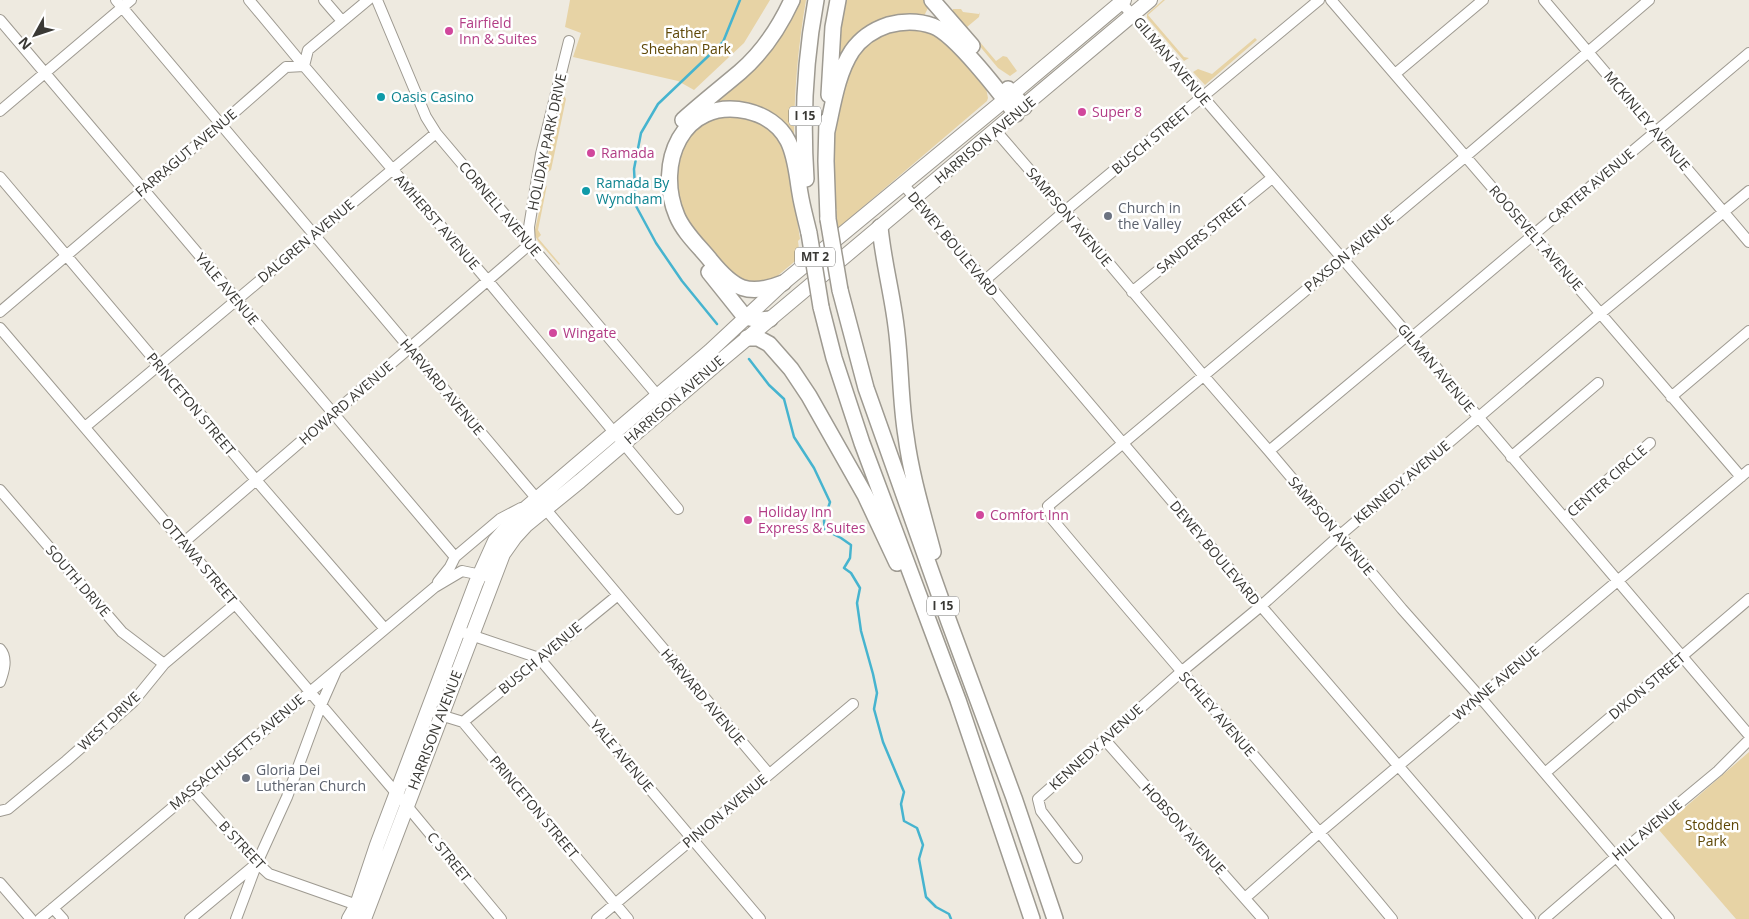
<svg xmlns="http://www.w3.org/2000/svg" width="1749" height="919" viewBox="0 0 1749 919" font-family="'Open Sans',sans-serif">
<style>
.green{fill:#e7d3a5}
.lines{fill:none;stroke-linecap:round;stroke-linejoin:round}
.stream{stroke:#46b4cf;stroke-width:2.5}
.minor-casing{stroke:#9e9a91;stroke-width:12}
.major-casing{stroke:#9e9a91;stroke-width:16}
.highway-casing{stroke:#9e9a91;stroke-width:18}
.minor{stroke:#fff;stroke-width:10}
.major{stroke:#fff;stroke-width:14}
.highway{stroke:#fff;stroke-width:15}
.highway-bridge-casing{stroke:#9e9a91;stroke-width:18;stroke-linecap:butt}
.highway-bridge{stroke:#fff;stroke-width:15}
.hotel-dot{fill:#d1479c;stroke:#fff;stroke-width:2}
.culture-dot{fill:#0f9aa8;stroke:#fff;stroke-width:2}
.worship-dot{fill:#6b7280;stroke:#fff;stroke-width:2}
.labels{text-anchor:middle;stroke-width:5;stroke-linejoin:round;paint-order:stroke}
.shield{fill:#fff;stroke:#757472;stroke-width:1}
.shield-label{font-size:12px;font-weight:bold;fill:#3a3935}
.hotel-label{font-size:14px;fill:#b23c85;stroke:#fff;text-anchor:start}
.park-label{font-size:14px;fill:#5e4706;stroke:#fff}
.street-label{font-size:14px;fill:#3a3935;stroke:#fff}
.culture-label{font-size:14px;fill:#0d838f;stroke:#fff;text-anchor:start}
.worship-label{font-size:14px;fill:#5b616d;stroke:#fff;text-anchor:start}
</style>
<rect width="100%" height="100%" fill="#eeeae0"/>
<!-- green -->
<path class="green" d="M570,0H770L744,43L694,90L678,81L573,57L581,33L565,27Z
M798,0H806C798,46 794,93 794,140L715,102Z
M844,0H925L928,8L924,16C881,10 857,25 838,62L837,47Z
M1163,0H1165L1148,15L1184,57L1189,58L1184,61L1147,18V14Z
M953,9H961L963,12L979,14L980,12L979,17L967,27L996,61L1003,56L1007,57L1017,71L1010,76L998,68L952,13Z
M906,26L935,33L976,73L986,88L988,98L987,101L837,229L834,213L837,210L833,205V145L837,108L845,72L865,41Z
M1255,38L1257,40L1205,85L1193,72L1198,69L1212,74Z
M560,95H564L566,99L551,170L548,172L545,169Z
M725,114L760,121L779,138L788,158L800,239L798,241L800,257L775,278L765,282L749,283L732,275L688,225L673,192V163L692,128Z
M547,185L538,230L541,235L538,238L560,264L559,265L538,241L534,234L544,190Z
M1749,752V919H1736L1659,830Z"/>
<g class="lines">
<!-- stream -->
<path class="stream" d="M717,324L682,281L656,243L636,206L634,169L641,133L658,104L723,42L740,0
M749,359L769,385L784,399L794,437L814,468L830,502L824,521L825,530L841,538L851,545L850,558L844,568L851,573L860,588L857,603L861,631L873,674L877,693L874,709L883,742L904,792L901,804L904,821L917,828L923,845L919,859L926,897L936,907L949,914L951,919"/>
<!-- minor casing -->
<g class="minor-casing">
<path id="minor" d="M116,0L769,774
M249,0L304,66L488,281L678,509
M324,0L342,21
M377,0L426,117L436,133L658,396
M1331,0L1741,477
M1544,0L1749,242
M1121,2L1411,338L1749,735
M0,20L455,557
M1395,74L1483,0
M0,111L131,0
M996,131L1065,211L1203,375L1269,451L1402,609L1480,697L1669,919
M0,177L256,480L385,629
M903,184L1261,606L1530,919
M984,281L1065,211L1319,0
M1132,292L1272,178
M0,312L221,124L286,67L304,66L308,50L368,0
M0,328L397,794L501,919
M1411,338L1749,53
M1671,397L1749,331
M85,427L436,133
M1269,451L1408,335
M1511,457L1598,383
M0,490L122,632L164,664
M1564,518L1650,443
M183,543L530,244L529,227L541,154L569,41
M438,582L450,567L455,557L500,519L521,508
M459,631L539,658L760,919
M0,649C8,658 4,671 0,682
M437,714L463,722L628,919
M463,722L618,595
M1105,740L1263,919
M1545,773L1749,599
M192,790L257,863L269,874L357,905
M0,811L8,809L66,761L133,702L164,664L235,604
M1077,858L1041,811L1038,799L1181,672L1261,606L1339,536L1601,313L1749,191
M0,883L31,919
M1245,898L1320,832L1749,470
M53,908L63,919
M40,919L435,587L462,571L486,576
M190,919L256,864
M236,919L257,863L287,797L321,705L336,671
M597,919L853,704
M1392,919C1281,785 1165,654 1053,520L1048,506L1465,157L1649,0
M1544,919L1653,825L1718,771L1749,740"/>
</g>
<!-- major casing -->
<g class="major-casing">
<path id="major" d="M349,919L357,905L377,845L476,583L495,541L520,513L710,351L783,283L1012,94L1124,0
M364,919L503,554L515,537L526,525L580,481L719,362L1150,0"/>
</g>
<!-- highway casing -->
<g class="highway-casing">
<path id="highway" d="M932,0L972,46
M1008,89L1024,107
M829,95L833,27L838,0
M683,120C702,103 721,88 740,72C762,53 780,26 792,0
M827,121L826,161L828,219
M827,131C833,105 837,74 852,51C861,38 873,30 888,25C903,21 919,21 933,26C955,34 1001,94 1016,114
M806,179C802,120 805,59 816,0
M880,227C883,260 892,293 896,326C901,362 900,400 906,436C911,475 923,514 933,552
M709,272L745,317L759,320L770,319
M783,283C748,297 734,289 711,261C700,247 684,233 677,216C655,164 682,97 747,111C764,115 780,125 788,141C796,157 797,176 800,193C802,206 806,220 809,233
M840,290L866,388L949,622L1014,798L1055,919
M821,307L834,358L862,443L958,700L1032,919
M747,338H758L769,344L791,369L809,396L865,495L897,563"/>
</g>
<!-- minor -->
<use href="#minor" class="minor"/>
<!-- major -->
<use href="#major" class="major"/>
<!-- highway -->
<use href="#highway" class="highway"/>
<!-- highway-bridge casing -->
<g class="highway-bridge-casing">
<path id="highway-bridge" d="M828,219L840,290
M809,233L821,307"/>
</g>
<!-- highway-bridge -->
<use href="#highway-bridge" class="highway-bridge"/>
</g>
<!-- markers -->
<g class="hotel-dot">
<circle cx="449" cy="31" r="5"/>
<circle cx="1082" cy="112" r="5"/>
<circle cx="591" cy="153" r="5"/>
<circle cx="553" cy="333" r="5"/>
<circle cx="980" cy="515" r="5"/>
<circle cx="748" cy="520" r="5"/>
</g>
<g class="culture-dot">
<circle cx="381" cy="97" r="5"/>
<circle cx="586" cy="191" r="5"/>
</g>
<g class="worship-dot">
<circle cx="1108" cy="216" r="5"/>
<circle cx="246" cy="778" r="5"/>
</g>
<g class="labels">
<!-- shield labels -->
<g class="shield">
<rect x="789" y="106.5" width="32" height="19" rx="4"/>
<rect x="795" y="247.5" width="40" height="19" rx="4"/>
<rect x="927" y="596.5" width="32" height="19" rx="4"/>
</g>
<g class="shield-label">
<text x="805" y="120">I 15</text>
<text x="815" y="261">MT 2</text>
<text x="943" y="610">I 15</text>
</g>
<!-- hotel labels -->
<g class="hotel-label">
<text x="459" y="28">Fairfield<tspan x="459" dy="16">Inn &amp; Suites</tspan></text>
<text x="1092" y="117">Super 8</text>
<text x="601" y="158">Ramada</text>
<text x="563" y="338">Wingate</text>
<text x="758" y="517">Holiday Inn<tspan x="758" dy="16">Express &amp; Suites</tspan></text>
<text x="990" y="520">Comfort Inn</text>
</g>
<!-- park labels -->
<g class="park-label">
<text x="686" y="38">Father<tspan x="686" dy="16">Sheehan Park</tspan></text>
<text x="1712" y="830">Stodden<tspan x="1712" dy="16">Park</tspan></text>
</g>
<!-- street labels -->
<g class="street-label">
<text transform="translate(1172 61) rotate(50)" y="5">GILMAN AVENUE</text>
<text transform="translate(1647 121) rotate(50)" y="5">MCKINLEY AVENUE</text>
<text transform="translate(985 140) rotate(-40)" y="5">HARRISON AVENUE</text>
<text transform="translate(1151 140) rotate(-40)" y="5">BUSCH STREET</text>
<text transform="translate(547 142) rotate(-78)" y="5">HOLIDAY PARK DRIVE</text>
<text transform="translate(186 153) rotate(-40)" y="5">FARRAGUT AVENUE</text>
<text transform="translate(1591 186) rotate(-40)" y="5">CARTER AVENUE</text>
<text transform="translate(500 209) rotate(50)" y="5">CORNELL AVENUE</text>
<text transform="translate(1069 217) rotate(50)" y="5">SAMPSON AVENUE</text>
<text transform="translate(437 222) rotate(49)" y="5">AMHERST AVENUE</text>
<text transform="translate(1202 235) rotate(-39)" y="5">SANDERS STREET</text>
<text transform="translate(1536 238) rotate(49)" y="5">ROOSEVELT AVENUE</text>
<text transform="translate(306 241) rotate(-40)" y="5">DALGREN AVENUE</text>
<text transform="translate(953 244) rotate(50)" y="5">DEWEY BOULEVARD</text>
<text transform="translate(1349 253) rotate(-40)" y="5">PAXSON AVENUE</text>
<text transform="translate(227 289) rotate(50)" y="5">YALE AVENUE</text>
<text transform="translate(1436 368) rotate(50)" y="5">GILMAN AVENUE</text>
<text transform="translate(442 387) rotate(50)" y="5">HARVARD AVENUE</text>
<text transform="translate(674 400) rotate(-41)" y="5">HARRISON AVENUE</text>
<text transform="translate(346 403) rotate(-41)" y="5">HOWARD AVENUE</text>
<text transform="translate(191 404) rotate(50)" y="5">PRINCETON STREET</text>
<text transform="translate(1607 481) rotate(-41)" y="5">CENTER CIRCLE</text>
<text transform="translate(1402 482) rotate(-40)" y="5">KENNEDY AVENUE</text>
<text transform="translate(1331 526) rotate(50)" y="5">SAMPSON AVENUE</text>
<text transform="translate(1215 553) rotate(50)" y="5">DEWEY BOULEVARD</text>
<text transform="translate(199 561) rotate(50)" y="5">OTTAWA STREET</text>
<text transform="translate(78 581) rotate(49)" y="5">SOUTH DRIVE</text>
<text transform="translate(540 658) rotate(-40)" y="5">BUSCH AVENUE</text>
<text transform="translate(1496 683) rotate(-40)" y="5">WYNNE AVENUE</text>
<text transform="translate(1647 686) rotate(-40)" y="5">DIXON STREET</text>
<text transform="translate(703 697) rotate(50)" y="5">HARVARD AVENUE</text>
<text transform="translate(1217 714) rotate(49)" y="5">SCHLEY AVENUE</text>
<text transform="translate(109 721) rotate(-43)" y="5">WEST DRIVE</text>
<text transform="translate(435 730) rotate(-69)" y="5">HARRISON AVENUE</text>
<text transform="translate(1096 747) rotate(-42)" y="5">KENNEDY AVENUE</text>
<text transform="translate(237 752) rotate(-40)" y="5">MASSACHUSETTS AVENUE</text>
<text transform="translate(622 756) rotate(50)" y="5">YALE AVENUE</text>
<text transform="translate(534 807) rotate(50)" y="5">PRINCETON STREET</text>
<text transform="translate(725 811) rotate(-40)" y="5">PINION AVENUE</text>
<text transform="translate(1184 829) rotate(48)" y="5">HOBSON AVENUE</text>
<text transform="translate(1647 830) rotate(-40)" y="5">HILL AVENUE</text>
<text transform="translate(242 845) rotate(47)" y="5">B STREET</text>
<text transform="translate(449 857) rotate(51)" y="5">C STREET</text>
</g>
<!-- culture labels -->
<g class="culture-label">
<text x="391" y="102">Oasis Casino</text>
<text x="596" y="188">Ramada By<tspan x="596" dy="16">Wyndham</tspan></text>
</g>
<!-- worship labels -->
<g class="worship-label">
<text x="1118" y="213">Church in<tspan x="1118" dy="16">the Valley</tspan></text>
<text x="256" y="775">Gloria Dei<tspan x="256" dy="16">Lutheran Church</tspan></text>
</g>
</g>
<!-- north arrow -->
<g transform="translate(35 35) rotate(230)" stroke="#ffffff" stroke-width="4" paint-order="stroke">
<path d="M0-4L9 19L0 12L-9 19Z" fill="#3a3935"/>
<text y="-8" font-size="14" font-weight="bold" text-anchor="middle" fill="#3a3935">N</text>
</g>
</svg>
